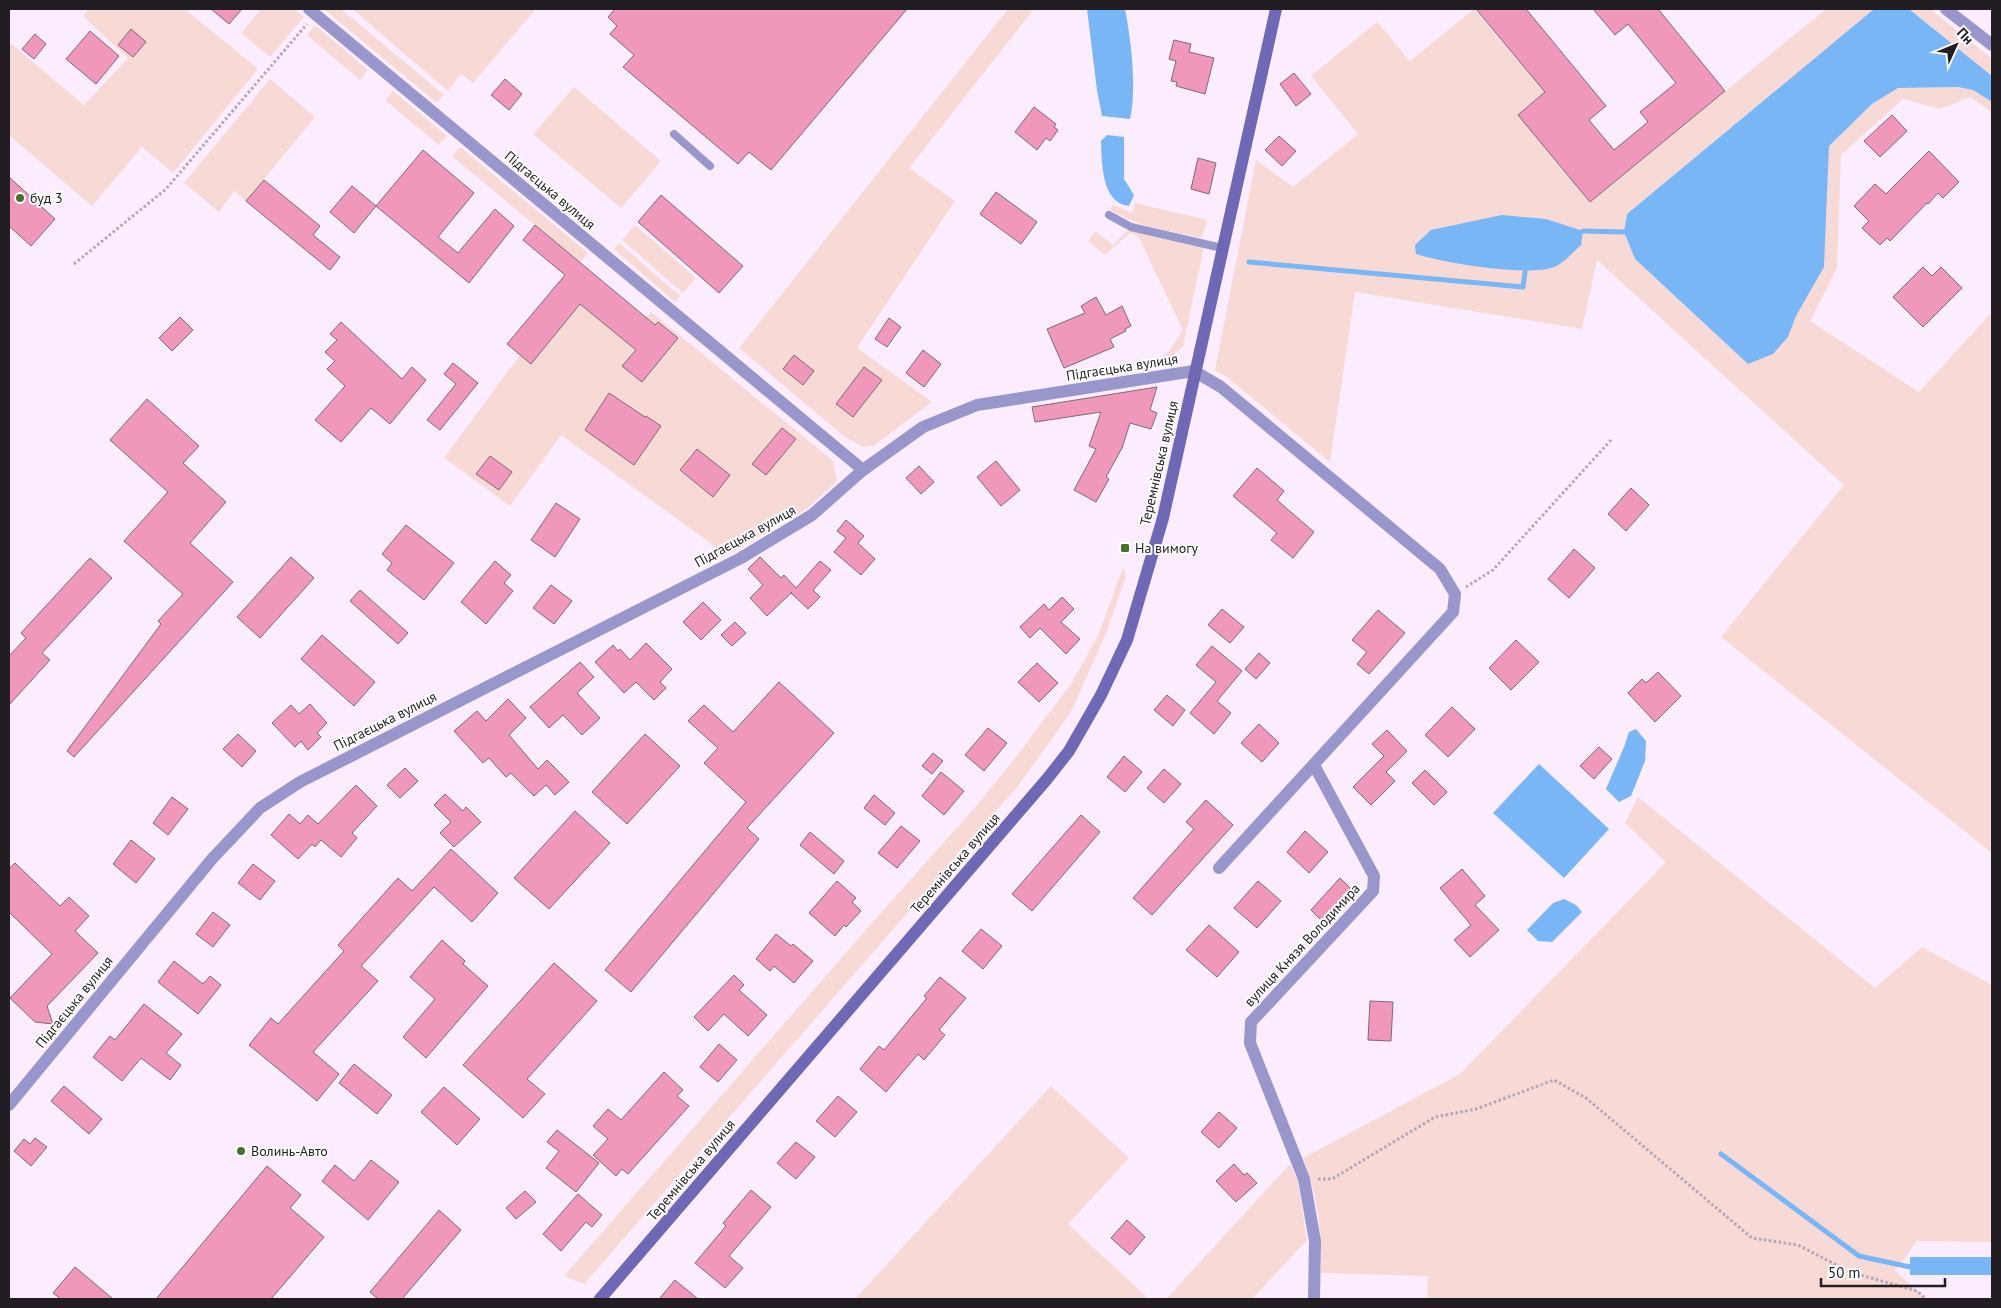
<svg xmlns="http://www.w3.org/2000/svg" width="2001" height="1308" viewBox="0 0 2001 1308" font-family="'PT Sans',sans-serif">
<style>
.green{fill:#f7dad5}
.water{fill:#79b6f6}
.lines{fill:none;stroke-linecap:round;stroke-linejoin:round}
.stream{stroke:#79b6f6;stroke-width:5}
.building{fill:#ef98bb;stroke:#816972}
.path{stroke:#b3a7b5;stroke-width:3;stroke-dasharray:2.5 2.5;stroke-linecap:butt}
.lane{stroke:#9896cb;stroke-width:8}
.street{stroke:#9896cb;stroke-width:12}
.secondary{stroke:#6e68b5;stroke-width:12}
.poi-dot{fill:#4a702b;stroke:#fff;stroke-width:2}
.labels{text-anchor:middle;stroke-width:4;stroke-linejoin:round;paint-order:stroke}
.street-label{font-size:14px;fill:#221c23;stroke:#fff}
.poi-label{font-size:14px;fill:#221c23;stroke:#fff;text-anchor:start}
</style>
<rect width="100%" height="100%" fill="#fbedfe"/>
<!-- green -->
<path class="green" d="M89,9H185L258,69L173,173L142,147L92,206L9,135V42L84,105L128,58L83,16Z
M261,9H295L304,17L270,57L241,33Z
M324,9H341L444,95L437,103Z
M352,9H536L473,83L461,74L448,91Z
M1008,9H1034L909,168L955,201L857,348L932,402L873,446L863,447L845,437L739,348Z
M1474,9L1545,92L1518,115L1590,202L1826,9H1874L1627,214L1624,232L1635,259L1748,364L1773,354L1788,337L1796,316L1824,267L1828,146L1872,104L1898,88L1958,87L1973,90L1992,102V112L1970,97L1940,109L1903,99L1841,155L1837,268L1810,321L1919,392L1992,312V853L1721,637L1844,485L1597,260L1582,329L1355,292L1330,462L1228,378L1215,370L1256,160L1293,187L1358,134L1311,76L1377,22L1410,61Z
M1909,9H1930L1992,59V76Z
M315,25L368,70L360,80L307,35Z
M270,79L315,117L246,201L234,191L219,212L184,183Z
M574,87L661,161L621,208L533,134Z
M393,91L447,136L439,145L385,100Z
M460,147L588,253L580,263L452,156Z
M1135,203L1207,220L1202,238C1170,231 1138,228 1110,209L1113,205L1132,213Z
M635,225L696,278L683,293L622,240Z
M1129,229L1140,233L1204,247L1183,346C1175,355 1169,359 1157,360L1169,351L1183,330L1138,236L1130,233L1105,255L1088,241L1095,231L1113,245Z
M619,243L680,296L675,302L614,249Z
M580,304L627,342L651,312L833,461L837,481L807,509L727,555L561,435L510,506L444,458L520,355L531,363Z
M1123,567L1126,576L1107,631L1071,712L1018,786L584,1284L564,1276L879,915L977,805L1012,762L1071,684L1098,636Z
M1638,797L1875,988L1922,947L1992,985V1242L1917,1241L1895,1271L1927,1299H1427L1428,1276L1321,1273C1322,1234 1318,1194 1303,1158L1460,1074L1666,862L1625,823Z
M1051,1086L1129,1158L1068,1224L1149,1299H855Z
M1290,1164L1298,1181L1307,1240L1252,1299H1166Z"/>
<!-- water -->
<path class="water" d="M1087,9H1125C1131,39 1137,89 1130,119L1102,116L1097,90Z
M1874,9H1909L1992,76V102L1973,90L1958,87L1898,88L1872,104L1829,146L1824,267L1796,316L1788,337L1773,354L1748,364L1635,259L1624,232L1627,214Z
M1107,135L1124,137V179L1134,195L1129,206C1101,203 1102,162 1101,141Z
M1502,215L1546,219L1583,231L1581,245C1573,252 1563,264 1554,267C1528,277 1444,263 1416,254L1415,245L1431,230Z
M1636,729L1646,741L1645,761L1631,796L1619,802L1606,789L1624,747L1629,732Z
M1539,764L1609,829L1564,878L1493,813Z
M1564,899L1576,905L1582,912L1552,942L1538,941L1527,930L1553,903Z
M1910,1257H1992V1275H1910Z"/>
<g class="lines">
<!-- stream -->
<path class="stream" d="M1583,231L1624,232
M1249,262L1523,287L1525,272
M1721,1154L1859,1256L1910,1267"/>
</g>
<!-- building -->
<path class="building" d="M211,9H242L229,24Z
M615,9H907L771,170L749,152L738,164L623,67L634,55L610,34L617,26L608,17Z
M1476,9H1526L1606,106L1589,120L1614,150L1648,122L1640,112L1676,83L1628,24L1615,35L1593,9H1658L1725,91L1590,202L1518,115L1545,92Z
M131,29L146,42L133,57L118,45Z
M90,31L119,56L96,84L66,59Z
M35,34L46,44L34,59L22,49Z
M1174,40L1191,44L1189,52L1214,58L1205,94L1176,86L1177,82L1171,81L1176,61L1169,59Z
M1294,73L1311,94L1296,106L1280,84Z
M505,79L522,94L509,110L491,95Z
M1034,107L1056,124L1054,127L1058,130L1050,141L1046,138L1037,150L1015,132Z
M1892,115L1907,131L1880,157L1864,141Z
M1279,136L1296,151L1282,166L1265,150Z
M423,150L474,193L438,237L458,253L495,209L514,226L469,283L376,206Z
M1929,151L1959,182L1943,198L1938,193L1928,204L1927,203L1890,241L1887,238L1880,245L1862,228L1869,221L1854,206L1875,184L1886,194Z
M1198,158L1216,163L1209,194L1191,189Z
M9,177L55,219L31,246L9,226Z
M264,180L320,226L313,235L340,257L330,270L246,201Z
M352,186L376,206L354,233L330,212Z
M996,192L1037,222L1021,244L980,214Z
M661,195L743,266L719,293L638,222Z
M535,225L655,325L658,322L678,338L642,382L622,366L636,350L580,304L531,364L507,344L565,275L523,240Z
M1923,267L1932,276L1941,267L1962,288L1923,327L1893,297Z
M1096,297L1106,315L1122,306L1131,326L1125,329L1126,331L1110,339L1114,347L1064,368L1047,329L1085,313L1081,306Z
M180,317L193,330L172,351L159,338Z
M889,318L901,327L887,347L875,339Z
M341,322L402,379L412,367L426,380L390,424L371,408L341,442L315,420L345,386L327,369L335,361L325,352L337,340L330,334Z
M923,350L941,364L924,387L906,373Z
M794,355L814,371L803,385L783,369Z
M453,363L478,383L440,430L427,420L456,384L444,374Z
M864,367L882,380L853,417L836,404Z
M1157,387L1150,410L1157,413L1151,429L1130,423L1122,448L1106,477L1109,479L1096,502L1074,490L1096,449L1089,446L1101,412L1035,422L1032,407Z
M609,393L645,417L646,416L661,426L634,465L585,430Z
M147,399L199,446L183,463L226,502L190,543L233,582L74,757L67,751L161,624L158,621L183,594L124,541L168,492L110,440Z
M782,428L796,439L766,475L752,464Z
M697,449L730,475L713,497L680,470Z
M490,456L512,472L499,490L476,474Z
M996,461L1020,490L1001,506L977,477Z
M919,466L934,482L921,494L906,478Z
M1257,468L1284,491L1277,500L1314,532L1293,558L1271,540L1277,533L1233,496Z
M1631,488L1649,505L1626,531L1608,514Z
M556,503L580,519L555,557L531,540Z
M846,520L864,536L858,543L875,559L861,575L834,552L846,538L837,531Z
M406,525L454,563L424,600L387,570L392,563L382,554Z
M1574,549L1595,568L1569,598L1548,579Z
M291,557L314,578L260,638L237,617Z
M760,557L781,578L784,575L796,588L820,561L831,570L813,590L820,597L808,609L791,593L792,592L767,616L750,598L763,585L748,569Z
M90,558L112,578L42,653L50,660L9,705V656L26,638L21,633Z
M495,561L511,575L504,583L513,591L486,624L461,602Z
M551,585L572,601L554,624L533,608Z
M360,590L408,633L398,644L350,601Z
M1062,597L1074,609L1061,622L1080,639L1066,654L1040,628L1030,638L1020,627L1044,604L1049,610Z
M703,602L721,620L701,640L683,622Z
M1222,609L1244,627L1230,643L1208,625Z
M1378,610L1405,633L1369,674L1357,664L1367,652L1352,640Z
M735,622L746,633L732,646L721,635Z
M322,635L375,682L354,706L301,659Z
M1516,640L1539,662L1511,690L1489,668Z
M646,643L672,669L660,682L666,688L654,700L636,682L624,693L595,662L613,645L618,651L620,649L630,660Z
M1212,646L1242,671L1217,701L1231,713L1214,734L1190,713L1216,682L1196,665Z
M1259,653L1270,663L1256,679L1245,669Z
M580,662L594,677L577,693L600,718L582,735L563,715L549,728L530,707Z
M1037,663L1058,683L1039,702L1018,682Z
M1658,672L1681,696L1655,722L1628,693L1642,679L1646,683Z
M779,682L834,733L747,828L759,839L631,992L605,970L746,802L704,763L718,748L688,721L704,705L733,732Z
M1167,695L1185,710L1173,726L1154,710Z
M508,699L526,718L509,735L538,769L547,760L569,782L555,795L546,785L534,796L511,773L506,777L489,758L483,763L454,731L477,711L486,721Z
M310,704L327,723L317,733L321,737L308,750L301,741L295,747L272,723L291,705L299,714Z
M1452,707L1475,729L1448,757L1425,735Z
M1259,724L1279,743L1262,762L1241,743Z
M988,728L1007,743L984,771L965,755Z
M1387,730L1407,751L1386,772L1395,781L1371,805L1353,787L1384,756L1372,744Z
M238,734L256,751L242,767L223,749Z
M645,734L680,766L627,824L592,792Z
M1599,747L1612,759L1594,779L1580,766Z
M933,753L943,761L932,774L922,766Z
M1124,756L1142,772L1125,792L1107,777Z
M405,768L418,781L400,798L387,785Z
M1164,769L1181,784L1164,803L1147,788Z
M1425,770L1447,792L1434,805L1412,783Z
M941,772L964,791L944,815L922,796Z
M356,785L377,806L352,833L357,838L341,857L321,840L315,847L312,844L298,859L271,835L289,814L300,824L308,815L318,824Z
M445,794L463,811L466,807L481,822L454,847L440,833L451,822L434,805Z
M874,795L895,813L885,825L864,808Z
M172,797L188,809L168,835L153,823Z
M1206,800L1233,825L1152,915L1133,898L1194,829L1186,822Z
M575,811L610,843L549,909L514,878Z
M1081,815L1100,832L1032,911L1012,894Z
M901,826L920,841L897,868L878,853Z
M1305,831L1328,852L1309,873L1287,852Z
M810,832L844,861L834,874L800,845Z
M131,840L155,859L136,883L113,864Z
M451,849L498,893L472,922L434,887L361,966L378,981L313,1052L339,1074L317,1101L249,1045L271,1018L278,1024L344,951L338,945L398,878L412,891Z
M15,863L60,906L69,897L89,916L75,931L98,953L47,1006L53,1024L35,1022L10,998L52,954L9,912V869Z
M253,864L275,881L260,900L238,883Z
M1462,869L1485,896L1475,905L1499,930L1470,957L1454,940L1471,925L1440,888Z
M1340,878L1354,892L1324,923L1311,910Z
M837,881L856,898L852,902L861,911L846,927L844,925L835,936L809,913Z
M1258,881L1281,901L1257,928L1234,908Z
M213,912L230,925L213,947L196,934Z
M1209,925L1239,952L1217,977L1186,950Z
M981,929L1002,946L983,969L962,951Z
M776,934L791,946L793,944L813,961L794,983L774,966L770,971L756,959Z
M442,940L465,961L463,964L488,986L426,1058L403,1037L435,999L410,977Z
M174,961L203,984L210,976L221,985L198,1014L158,982Z
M554,963L597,1001L527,1079L545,1094L523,1118L463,1065Z
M734,975L744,985L739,990L767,1015L748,1036L724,1014L708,1031L694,1017Z
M940,977L966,998L939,1030L945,1035L924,1060L918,1054L886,1092L860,1069L879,1046L884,1050L927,998L924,996Z
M1370,1001L1393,1002L1391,1041L1368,1040Z
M144,1004L182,1034L166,1053L181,1065L170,1080L141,1058L122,1081L93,1057L110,1036L115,1040Z
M719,1044L737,1060L718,1082L700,1067Z
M354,1064L392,1095L377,1114L339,1083Z
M664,1072L683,1090L677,1096L689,1106L628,1174L622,1169L616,1176L593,1155L608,1139L593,1126L608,1109L621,1120Z
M64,1086L102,1119L89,1134L51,1101Z
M444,1087L480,1119L457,1145L421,1112Z
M838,1096L857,1112L835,1137L816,1121Z
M1219,1112L1237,1128L1219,1148L1201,1132Z
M557,1130L599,1163L576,1192L546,1168L559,1151L547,1142Z
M35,1138L47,1147L31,1166L14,1151L24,1139L30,1144Z
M796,1142L815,1157L796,1179L777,1163Z
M371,1160L399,1182L368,1220L322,1181L335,1165L354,1181Z
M1234,1164L1244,1175L1247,1173L1257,1183L1236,1202L1216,1181Z
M267,1166L301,1195L290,1208L324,1237L271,1299H156Z
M751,1190L771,1207L729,1256L743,1268L725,1288L695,1263L726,1226L723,1223Z
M525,1191L536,1202L516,1219L506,1208Z
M578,1194L602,1215L592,1227L586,1222L561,1251L543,1234Z
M439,1210L461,1230L402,1299H378L370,1292Z
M1127,1220L1145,1237L1130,1255L1111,1238Z
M75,1267L113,1299H61L53,1293Z
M675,1280L698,1299H659Z"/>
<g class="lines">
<!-- path -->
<path class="path" d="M74,264L166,189L307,24
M1466,587L1493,570L1611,440
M1318,1179H1332L1435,1117L1476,1109L1554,1080L1586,1098L1752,1238L1798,1245L1850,1272L1917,1291L1926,1299"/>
<!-- lane -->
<path class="lane" d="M674,134L710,166
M1109,215L1131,227L1222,248"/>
<!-- street -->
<path class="street" d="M309,9L863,470
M1946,9L1992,45
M1314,765L1374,876L1373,891L1251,1022L1250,1043L1304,1179L1315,1241L1314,1299
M9,1105L212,859L260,808L300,782L741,558L812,515L863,470L923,427L977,405L1194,371L1221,387L1440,569L1455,594L1453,612L1219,868"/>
<!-- secondary -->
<path class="secondary" d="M600,1299L1047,779L1069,751L1101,695L1127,640L1163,518L1276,9"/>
</g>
<!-- markers -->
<g class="poi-dot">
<circle cx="20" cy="198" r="5"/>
<rect x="1120" y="543" width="10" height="10" rx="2.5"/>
<circle cx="241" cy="1151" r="5"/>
</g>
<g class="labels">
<!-- street labels -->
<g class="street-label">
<text transform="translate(550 190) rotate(40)" y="5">Підгаєцька вулиця</text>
<text transform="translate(1122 367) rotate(-9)" y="5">Підгаєцька вулиця</text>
<text transform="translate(1159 463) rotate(-77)" y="5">Теремнівська вулиця</text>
<text transform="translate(745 536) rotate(-29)" y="5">Підгаєцька вулиця</text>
<text transform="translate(385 721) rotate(-27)" y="5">Підгаєцька вулиця</text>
<text transform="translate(955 863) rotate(-49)" y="5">Теремнівська вулиця</text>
<text transform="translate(1302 945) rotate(-47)" y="5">вулиця Князя Володимира</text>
<text transform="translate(74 1002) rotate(-51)" y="5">Підгаєцька вулиця</text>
<text transform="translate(691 1170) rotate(-50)" y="5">Теремнівська вулиця</text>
</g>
<!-- poi labels -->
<g class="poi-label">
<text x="30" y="203">буд 3</text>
<text x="1135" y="553">На вимогу</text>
<text x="251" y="1156">Волинь-Авто</text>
</g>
</g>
<!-- border -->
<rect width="2001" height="1308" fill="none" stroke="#221c23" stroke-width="20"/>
<!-- north arrow -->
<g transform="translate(1956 45) rotate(46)" stroke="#ffffff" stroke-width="4" paint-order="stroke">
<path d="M0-4L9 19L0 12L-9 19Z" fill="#221c23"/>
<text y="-8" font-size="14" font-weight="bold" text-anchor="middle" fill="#221c23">Пн</text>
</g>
<!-- scale -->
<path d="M1821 1278v8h124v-8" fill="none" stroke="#221c23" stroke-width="2.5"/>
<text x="1828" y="1278" font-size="15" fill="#221c23" stroke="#ffffff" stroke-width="4" paint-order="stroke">50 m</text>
</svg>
